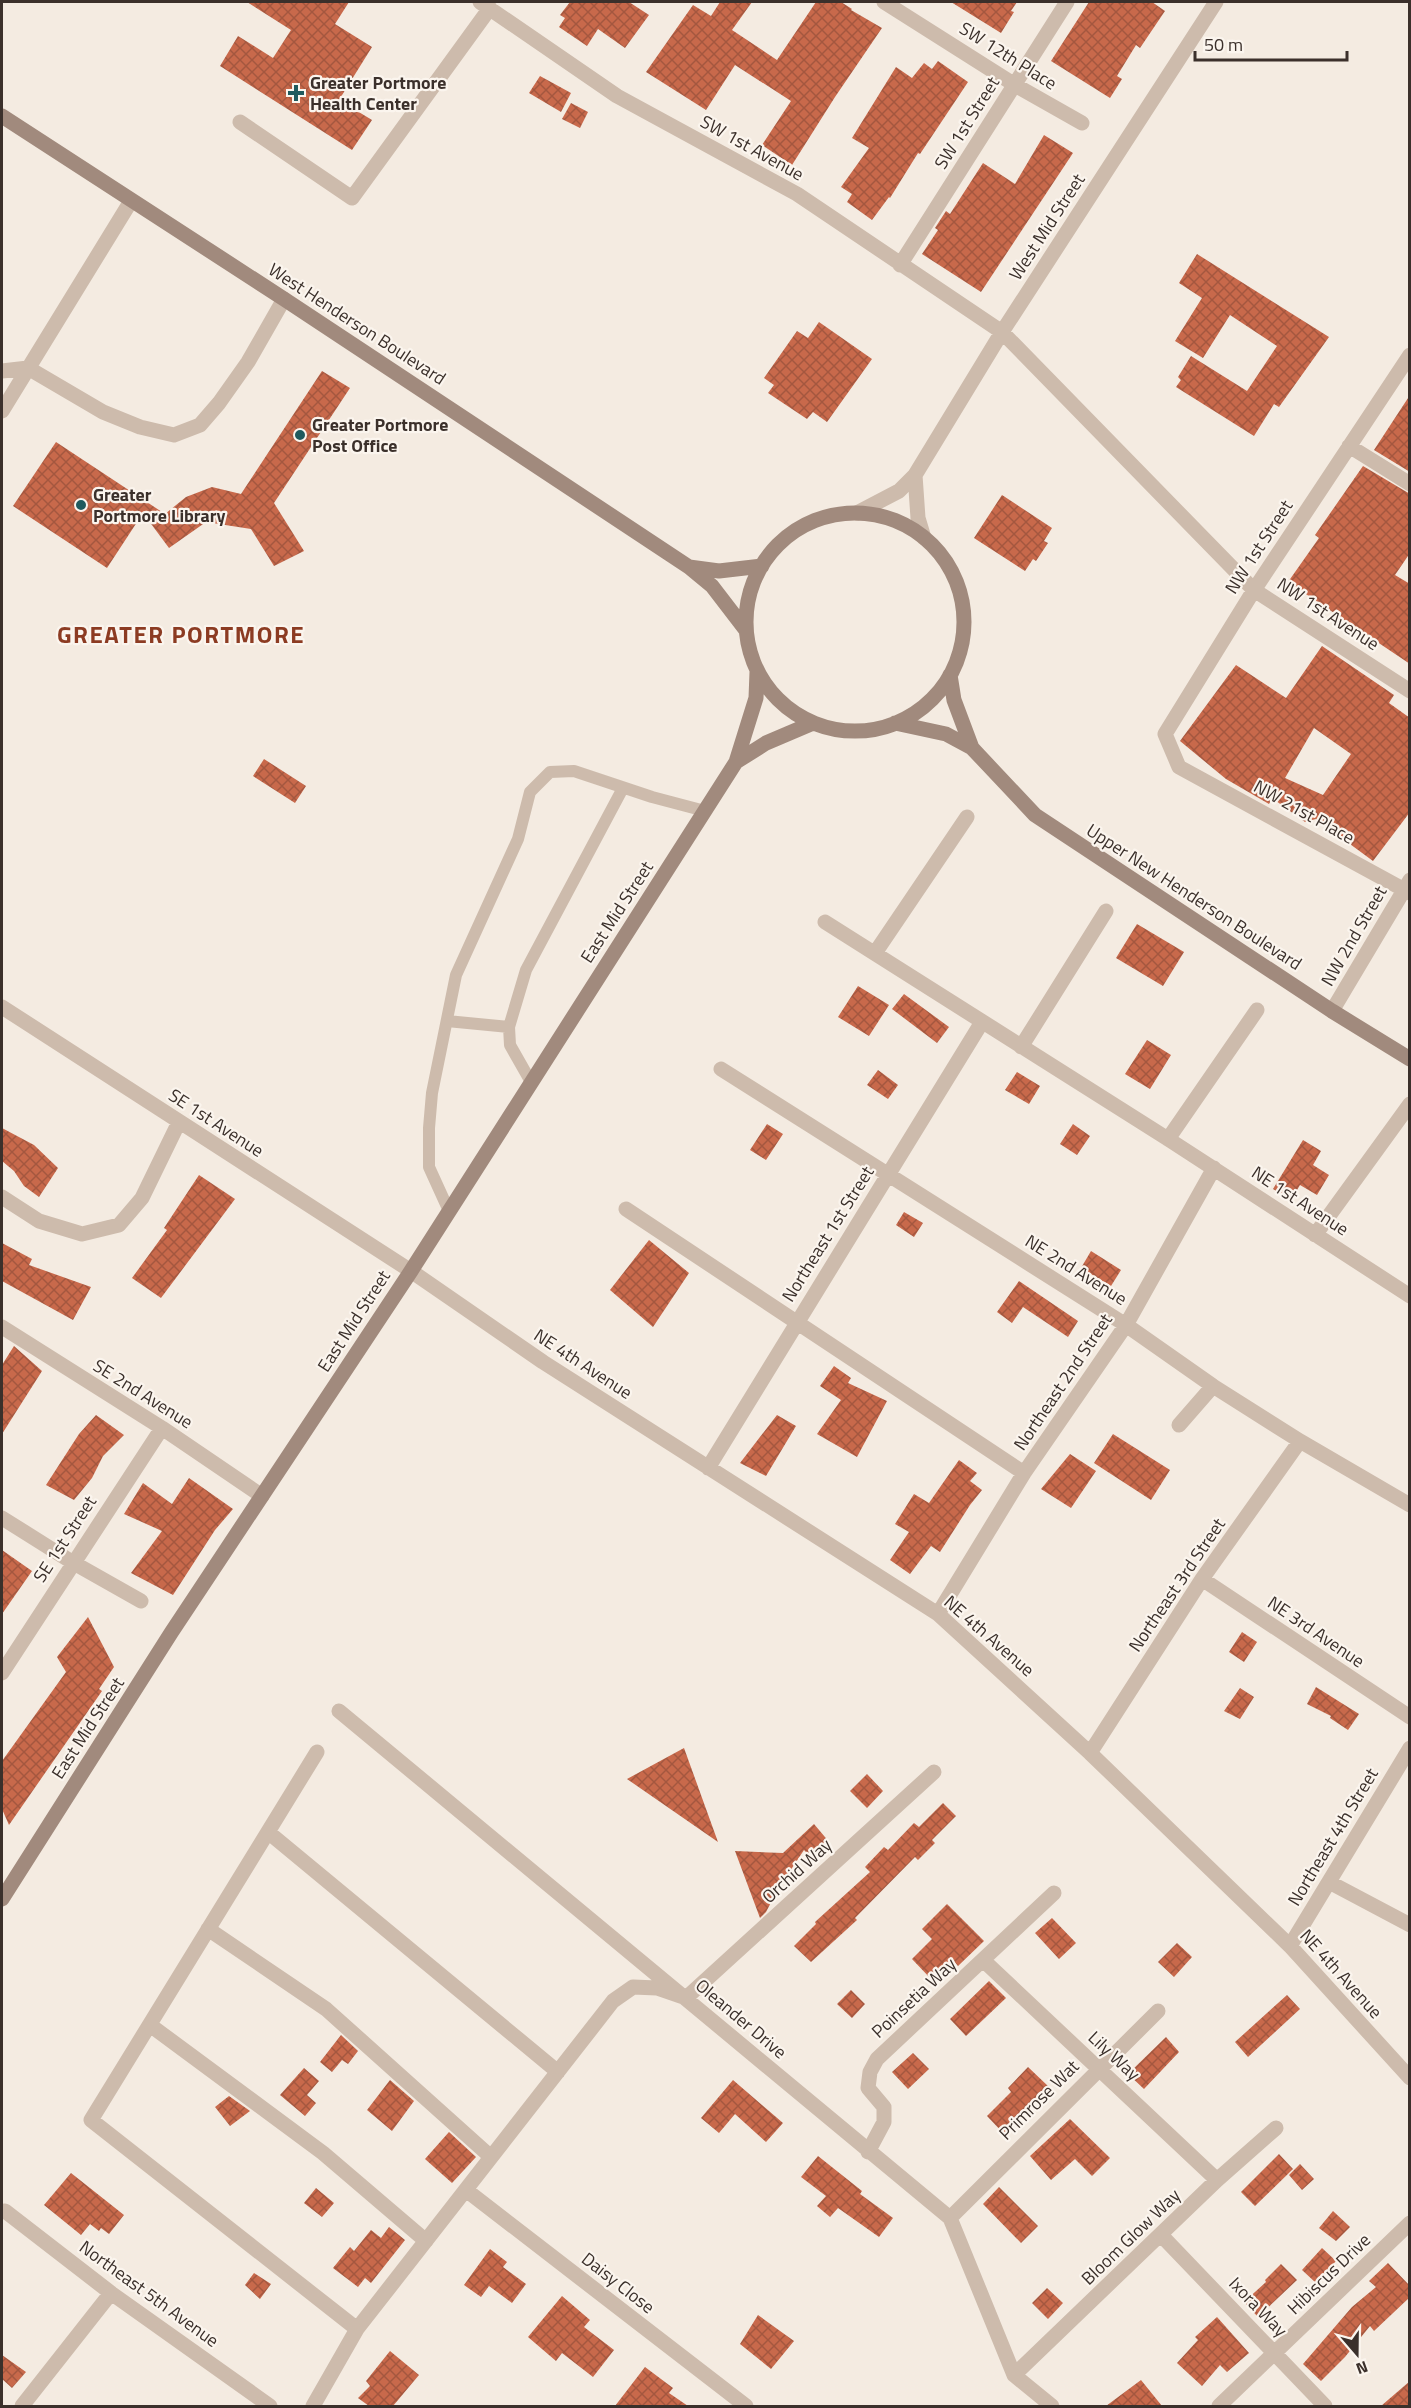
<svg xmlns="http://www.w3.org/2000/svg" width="1411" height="2408" viewBox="0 0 1411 2408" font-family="'Titillium Web',sans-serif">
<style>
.building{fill:url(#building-cross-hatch);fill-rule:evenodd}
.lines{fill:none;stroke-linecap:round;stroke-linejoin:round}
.lane{stroke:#cdbbac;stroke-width:12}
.street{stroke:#cdbbac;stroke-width:15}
.secondary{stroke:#a18a7d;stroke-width:15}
.poi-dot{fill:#1f5a5e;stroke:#fbf5ee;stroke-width:2}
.labels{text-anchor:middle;stroke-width:4.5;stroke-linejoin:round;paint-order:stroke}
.street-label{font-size:18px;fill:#3b302b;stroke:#fbf5ee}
.poi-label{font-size:18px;font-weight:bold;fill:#3b302b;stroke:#fbf5ee;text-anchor:start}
.district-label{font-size:24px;font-weight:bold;letter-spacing:1.5px;fill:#8c3b22;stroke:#fbf5ee}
</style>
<defs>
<pattern id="building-cross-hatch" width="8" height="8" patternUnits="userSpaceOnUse" patternTransform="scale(1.5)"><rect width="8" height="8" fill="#c8694b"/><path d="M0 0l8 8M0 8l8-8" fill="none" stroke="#a4573f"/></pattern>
</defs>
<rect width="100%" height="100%" fill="#f4ebe1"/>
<!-- building -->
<path class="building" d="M247,2H349L335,24L372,47L339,100L372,120L352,150L220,66L238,36L273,58L291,30Z
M570,2H629L649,15L625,48L598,29L587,46L559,27L565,18L560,15Z
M720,2H752L732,30L777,60L816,2H841L852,9L851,10L882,28L835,97L792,165L762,145L791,101L735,65L706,110L646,72L693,5L711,16Z
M951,2H1017L1011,11L1014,12L1001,33Z
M1089,2H1152L1165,11L1140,48L1136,45L1117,76L1122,79L1110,98L1051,61Z
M938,61L968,82L920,154L918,153L890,198L889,197L872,220L847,202L852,194L841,187L869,148L852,138L896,67L912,78L924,63L932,69Z
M540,76L571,93L561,112L529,93Z
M571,103L588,112L580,128L562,119Z
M1044,135L1073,153L981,292L922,254L938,230L935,228L946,211L950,214L983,163L1015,184Z
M1197,254L1329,337L1279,407L1274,404L1254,436L1176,387L1181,380L1178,377L1191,356L1247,391L1277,346L1230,315L1203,358L1175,341L1202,298L1179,283Z
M819,322L872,359L827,422L813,412L807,419L768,393L774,385L764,378L797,331L808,338Z
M322,371L350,388L274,503L304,551L274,566L251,529L206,522L169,548L143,513L107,568L13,506L56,442L165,514L186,497L212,487L241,494Z
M1410,395V472L1374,450Z
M1363,466L1410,494V553L1395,575L1410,584V664L1288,582L1319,538L1315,535Z
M1002,495L1052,528L1044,541L1048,543L1036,561L1033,559L1025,571L974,538Z
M1322,646L1394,695L1389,703L1410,718V812L1373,861L1316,819L1305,822L1272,798L1269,804L1226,779L1180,741L1236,665L1286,698ZM1314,728L1351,754L1323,795L1285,778Z
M264,759L306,786L295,803L253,776Z
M1137,924L1184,952L1163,986L1116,958Z
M858,986L889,1005L869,1036L838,1017Z
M904,994L949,1027L937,1043L892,1009Z
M1147,1040L1171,1055L1150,1089L1125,1074Z
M878,1070L898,1085L888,1099L867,1085Z
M1017,1072L1040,1086L1029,1104L1005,1090Z
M767,1124L783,1134L766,1160L750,1150Z
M1073,1124L1090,1136L1077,1155L1060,1144Z
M2,1128L34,1145L58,1168L39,1197L24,1186L14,1171L2,1161Z
M1303,1140L1321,1151L1313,1165L1329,1175L1317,1195L1300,1185L1291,1200L1273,1189Z
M199,1175L235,1199L161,1298L132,1278L167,1230L164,1228Z
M904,1212L923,1223L914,1237L896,1225Z
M649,1240L689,1273L653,1327L610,1290Z
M2,1243L32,1259L29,1265L91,1287L73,1320L2,1281Z
M1091,1251L1121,1270L1111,1286L1081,1268Z
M1019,1281L1078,1321L1068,1337L1023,1307L1012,1323L997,1312Z
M14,1346L42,1371L2,1434V1365Z
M834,1366L851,1378L848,1383L887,1401L857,1457L817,1434L841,1400L820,1386Z
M96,1415L124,1435L103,1456L92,1478L74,1500L46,1485L79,1434Z
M777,1415L796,1426L766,1476L740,1463Z
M1113,1434L1170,1470L1151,1500L1094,1463Z
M1070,1454L1096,1471L1071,1508L1041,1489Z
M959,1460L977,1473L970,1481L982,1490L970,1505L940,1552L931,1546L910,1574L890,1560L909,1532L895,1524L914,1494L929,1503Z
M189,1478L233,1509L215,1530L173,1595L131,1573L162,1531L124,1514L143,1483L172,1504Z
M2,1550L32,1571L2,1614Z
M88,1617L114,1667L99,1689L102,1691L9,1825L2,1809V1761L66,1672L57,1657Z
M1242,1632L1257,1642L1244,1662L1229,1652Z
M1316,1687L1359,1714L1348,1730L1330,1718L1331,1716L1307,1704Z
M1240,1688L1254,1697L1240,1719L1224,1711Z
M684,1748L718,1842L627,1779Z
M867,1774L883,1791L867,1808L850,1791Z
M943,1803L956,1816L932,1840L935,1843L918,1860L915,1857L855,1918L857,1920L811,1962L794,1946L816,1924L815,1922L870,1872L865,1867L884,1847L888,1850L914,1823L919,1827Z
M814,1824L830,1843L813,1859L804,1850L778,1889L766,1912L760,1918L735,1851L783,1853Z
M947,1904L984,1941L958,1966L952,1959L931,1979L912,1959L932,1939L922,1929Z
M1052,1918L1076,1943L1059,1959L1035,1933Z
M1177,1943L1192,1957L1174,1977L1158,1962Z
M989,1981L1006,1998L966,2036L950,2019Z
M851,1990L865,2004L852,2018L837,2004Z
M1287,1995L1300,2009L1248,2057L1235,2042Z
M341,2035L358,2051L348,2064L342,2060L332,2072L320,2062Z
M1166,2037L1179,2052L1144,2089L1128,2074Z
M913,2053L929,2069L908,2089L892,2072Z
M1028,2067L1049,2087L1005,2135L987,2116L1011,2092L1008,2088Z
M304,2068L319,2081L307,2095L316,2103L305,2116L280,2095Z
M390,2080L414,2101L392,2131L367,2110Z
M733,2080L783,2123L766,2142L735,2114L719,2133L701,2118Z
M229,2096L250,2111L230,2126L215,2107Z
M1070,2119L1110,2158L1092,2176L1075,2159L1051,2180L1030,2156Z
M449,2132L476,2157L452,2183L425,2159Z
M1279,2154L1293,2169L1255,2206L1241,2192Z
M818,2156L862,2191L860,2194L893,2218L879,2237L838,2208L830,2217L817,2206L826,2196L801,2177Z
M1300,2164L1314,2179L1302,2190L1289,2175Z
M71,2173L124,2215L109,2234L101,2228L99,2231L90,2224L81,2235L44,2205Z
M999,2187L1038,2226L1021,2243L983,2204Z
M316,2188L334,2203L322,2217L304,2203Z
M1333,2211L1350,2227L1336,2241L1319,2228Z
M389,2227L405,2240L371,2283L365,2278L358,2287L333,2268L350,2247L354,2251L371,2230L381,2238Z
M1322,2248L1336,2261L1316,2283L1302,2270Z
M490,2249L507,2262L503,2267L526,2284L512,2303L489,2286L481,2297L464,2285Z
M1388,2263L1410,2286V2297L1374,2331L1370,2326L1345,2357L1321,2381L1303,2364L1352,2307L1376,2287L1369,2281Z
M1281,2264L1297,2280L1258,2317L1244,2302L1266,2282L1265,2280Z
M254,2273L271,2284L260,2299L245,2285Z
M1047,2288L1063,2303L1048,2319L1032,2303Z
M562,2296L590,2320L584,2327L614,2350L593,2377L562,2353L556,2361L528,2337Z
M758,2315L794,2341L771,2369L740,2344Z
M1217,2317L1249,2353L1227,2372L1220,2365L1202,2386L1177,2363L1198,2340L1195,2337Z
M390,2351L419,2375L393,2406H369L358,2398L370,2386L366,2381Z
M2,2355L26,2372L12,2388L2,2379Z
M645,2367L673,2388L669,2393L688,2406H615Z
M1141,2380L1162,2406H1106Z
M1410,2381V2406H1381Z"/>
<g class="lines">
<!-- lane -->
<path class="lane" d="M447,1021L509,1027
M531,1082L510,1045L509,1027L526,970L623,788
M449,1211L429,1167V1128L432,1093L456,975L518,839L530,792L550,772L574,771L652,797L705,811"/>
<!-- street -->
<path class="street" d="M480,2L617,96L797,194L1002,332L1254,590L1410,691
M884,2L1015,85L1082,123
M240,122L352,198L490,8
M900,265L1067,2
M1410,355L1254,590L1165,734L1179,767L1410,893
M2,371L28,368L103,412L140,427L174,435L200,425L219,403L248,362L284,299
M2,411L131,201
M1349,446L1410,484
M915,475L918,518L924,538
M857,513L899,491L915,475L1002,332L1216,2
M825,922L1168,1139L1410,1296
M875,953L967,817
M2,1007L411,1271L543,1362L938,1614L1090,1753L1290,1946L1410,2078
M1332,1011L1410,880
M1021,1047L1106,911
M721,1069L1126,1325L1213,1386L1300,1441L1410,1505
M1168,1139L1257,1010
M2,1197L39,1221L82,1234L119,1225L142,1198L179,1122
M626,1209L1024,1473
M1315,1235L1410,1104
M2,1327L162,1428L262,1496
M1179,1425L1213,1386
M708,1468L982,1022
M2,1518L72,1562L141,1601
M1202,1579L1410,1717
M938,1614L1024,1473L1126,1325L1214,1168
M2,1673L162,1428
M339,1711L950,2218L1014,2375L1052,2406
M317,1752L91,2120L357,2329
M1090,1753L1202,1579L1300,1441
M268,1832L558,2072
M1329,1882L1410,1925
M208,1929L326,2009L491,2157
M1290,1946L1410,1748
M983,1960L1217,2180
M150,2025L323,2153L426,2241
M868,2152L884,2122V2107L868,2088L870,2072L877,2059L1054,1893
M466,2190L746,2406
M5,2211L111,2293L270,2406
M950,2218L1158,2011
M1161,2235L1325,2406
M1014,2375L1217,2180L1276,2128
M22,2406L111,2293
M313,2406L357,2329L613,2001L633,1987L657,1988L686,1998L934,1772
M1219,2406L1410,2223"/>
<!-- secondary -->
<path class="secondary" d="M2,116L284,299L689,567L712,586L745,629
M746 622a109 109 0 1 1 218 0a109 109 0 1 1-218 0Z
M689,567L719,571L762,566
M950,675L954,700L972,748
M895,723L946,734L972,748L1035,815L1332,1011L1410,1059
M736,762L766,743L813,723
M2,1899L171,1633L411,1271L736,762L756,698L757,672"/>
</g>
<!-- markers -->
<g class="poi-dot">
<path d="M293 84h6v6h6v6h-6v6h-6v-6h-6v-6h6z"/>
<circle cx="300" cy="435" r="6"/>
<circle cx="81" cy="505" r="6"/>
</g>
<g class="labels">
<!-- street labels -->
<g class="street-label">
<text transform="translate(1008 56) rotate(32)" y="6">SW 12th Place</text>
<text transform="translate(967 123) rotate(-58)" y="6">SW 1st Street</text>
<text transform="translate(752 148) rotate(29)" y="6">SW 1st Avenue</text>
<text transform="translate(1047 227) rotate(-57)" y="6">West Mid Street</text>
<text transform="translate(357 324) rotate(33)" y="6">West Henderson Boulevard</text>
<text transform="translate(1259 547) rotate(-57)" y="6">NW 1st Street</text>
<text transform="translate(1328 614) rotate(33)" y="6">NW 1st Avenue</text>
<text transform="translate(1304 812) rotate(29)" y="6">NW 21st Place</text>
<text transform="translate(1194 897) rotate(33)" y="6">Upper New Henderson Boulevard</text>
<text transform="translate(617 912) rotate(-57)" y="6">East Mid Street</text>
<text transform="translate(1354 936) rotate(-60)" y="6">NW 2nd Street</text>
<text transform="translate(216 1123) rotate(33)" y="6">SE 1st Avenue</text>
<text transform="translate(1300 1201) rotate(33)" y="6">NE 1st Avenue</text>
<text transform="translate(828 1234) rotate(-58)" y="6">Northeast 1st Street</text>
<text transform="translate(1076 1270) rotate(32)" y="6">NE 2nd Avenue</text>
<text transform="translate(354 1321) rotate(-57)" y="6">East Mid Street</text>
<text transform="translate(583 1364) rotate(33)" y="6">NE 4th Avenue</text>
<text transform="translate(1063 1382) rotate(-56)" y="6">Northeast 2nd Street</text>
<text transform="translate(143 1394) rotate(32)" y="6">SE 2nd Avenue</text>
<text transform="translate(65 1539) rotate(-57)" y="6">SE 1st Street</text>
<text transform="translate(1177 1585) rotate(-56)" y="6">Northeast 3rd Street</text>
<text transform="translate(1316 1632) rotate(34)" y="6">NE 3rd Avenue</text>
<text transform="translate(989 1636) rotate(41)" y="6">NE 4th Avenue</text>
<text transform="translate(88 1728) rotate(-57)" y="6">East Mid Street</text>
<text transform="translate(1333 1837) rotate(-59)" y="6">Northeast 4th Street</text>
<text transform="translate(797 1871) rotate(-42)" y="6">Orchid Way</text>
<text transform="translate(1341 1974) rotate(48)" y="6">NE 4th Avenue</text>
<text transform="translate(914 1998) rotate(-43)" y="6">Poinsetia Way</text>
<text transform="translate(741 2019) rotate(40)" y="6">Oleander Drive</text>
<text transform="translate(1114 2056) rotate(43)" y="6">Lily Way</text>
<text transform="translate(1039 2100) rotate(-45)" y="6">Primrose Wat</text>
<text transform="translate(1131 2237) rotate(-44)" y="6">Bloom Glow Way</text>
<text transform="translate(1329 2274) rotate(-44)" y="6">Hibiscus Drive</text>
<text transform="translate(618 2283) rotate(38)" y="6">Daisy Close</text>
<text transform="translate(149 2294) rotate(36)" y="6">Northeast 5th Avenue</text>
<text transform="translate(1258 2307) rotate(46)" y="6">Ixora Way</text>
</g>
<!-- poi labels -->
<g class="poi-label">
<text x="310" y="89">Greater Portmore<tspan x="310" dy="21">Health Center</tspan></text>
<text x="312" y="431">Greater Portmore<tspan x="312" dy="21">Post Office</tspan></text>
<text x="93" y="501">Greater<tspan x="93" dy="21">Portmore Library</tspan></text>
</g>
<!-- district labels -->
<g class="district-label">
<text x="181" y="643">GREATER PORTMORE</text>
</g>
</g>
<!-- border -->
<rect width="1411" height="2408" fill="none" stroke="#3b302b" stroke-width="6"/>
<!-- north arrow -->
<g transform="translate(1357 2354) rotate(160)" stroke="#fbf5ee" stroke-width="4.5" paint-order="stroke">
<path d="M0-4.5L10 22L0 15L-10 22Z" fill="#3b302b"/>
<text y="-9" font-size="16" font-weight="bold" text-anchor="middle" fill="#3b302b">N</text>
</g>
<!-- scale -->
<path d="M1195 51v9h152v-9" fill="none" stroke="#3b302b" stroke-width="3"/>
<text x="1204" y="51" font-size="18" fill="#3b302b" stroke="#fbf5ee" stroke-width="4.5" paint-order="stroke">50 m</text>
</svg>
